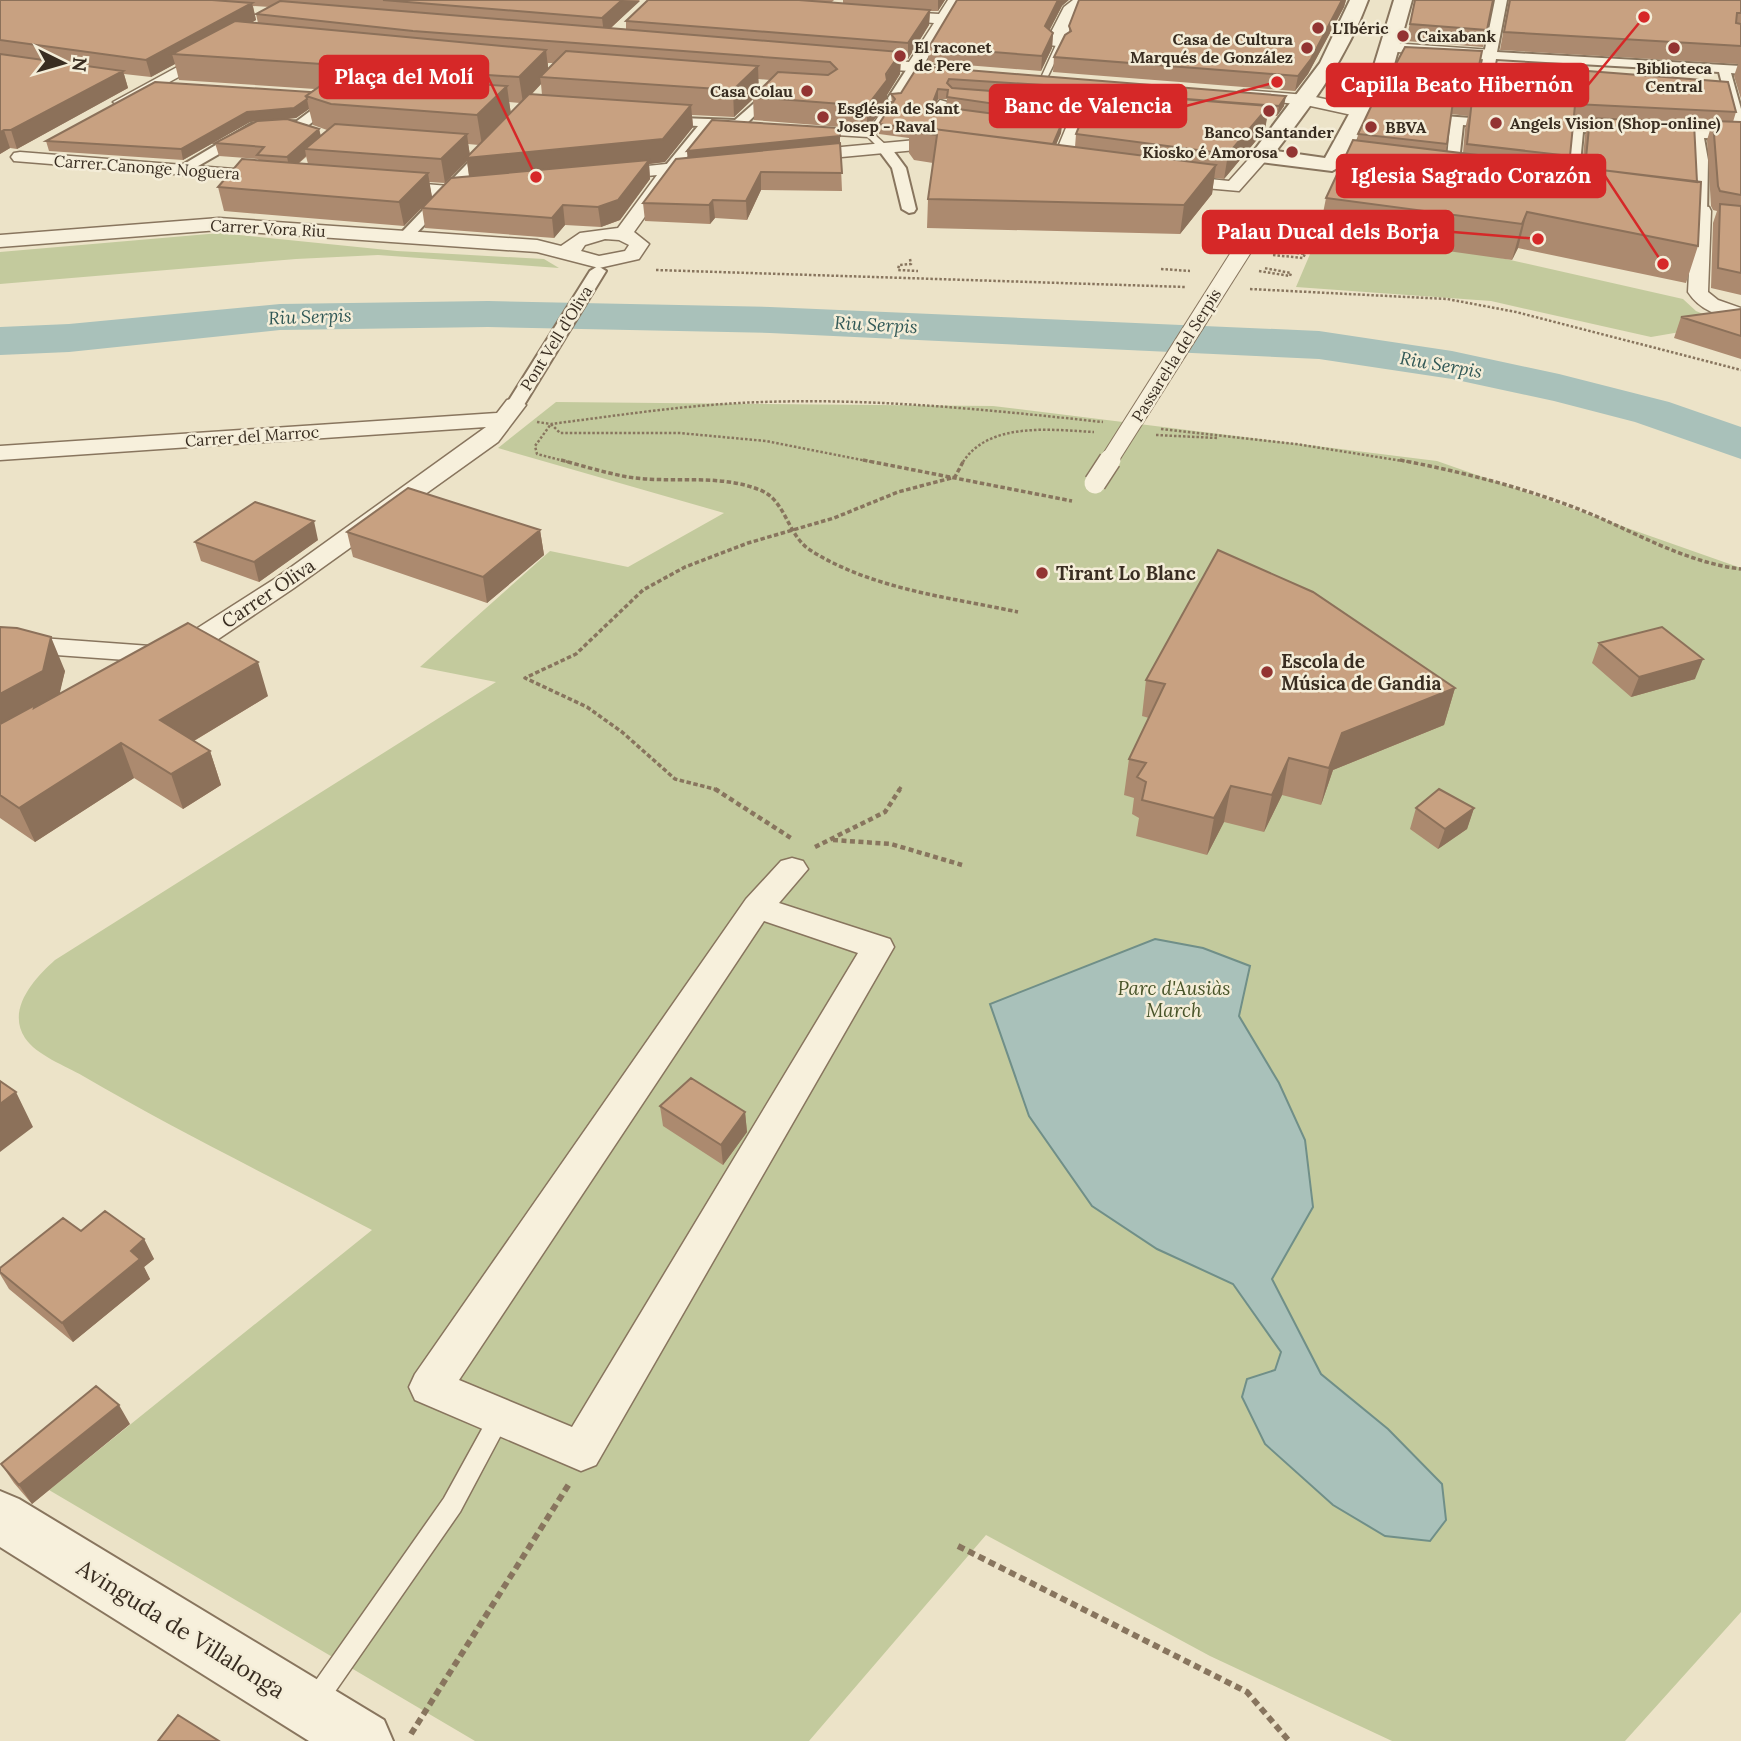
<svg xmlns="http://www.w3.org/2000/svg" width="1741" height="1741" viewBox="0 0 1741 1741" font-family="Lora,serif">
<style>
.green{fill:#c3ca9d}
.water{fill:#a9c1ba;stroke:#708f88;stroke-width:2}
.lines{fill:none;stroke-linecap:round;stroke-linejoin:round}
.river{fill:#a9c1ba;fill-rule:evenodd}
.service-casing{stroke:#88755e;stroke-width:3}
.pedestrian-casing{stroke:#88755e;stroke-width:4}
.minor-casing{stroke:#88755e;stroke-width:3}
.tertiary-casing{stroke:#88755e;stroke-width:4}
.path-far3{stroke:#88755e;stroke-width:2.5;stroke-dasharray:2.5 2;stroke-linecap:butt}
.path-far2{stroke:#88755e;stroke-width:3.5;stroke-dasharray:4.5 2.5;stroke-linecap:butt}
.path-far1{stroke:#88755e;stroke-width:4.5;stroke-dasharray:5 3.5;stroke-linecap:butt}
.path{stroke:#88755e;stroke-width:6;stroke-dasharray:7 4.5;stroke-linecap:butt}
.service{fill:#f7f0dc;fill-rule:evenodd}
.pedestrian{fill:#f7f0dc;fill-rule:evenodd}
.minor{fill:#f7f0dc;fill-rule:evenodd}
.tertiary{fill:#f7f0dc;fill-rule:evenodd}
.pedestrian-bridge-far1-casing{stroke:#88755e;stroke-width:19;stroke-linecap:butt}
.pedestrian-bridge-casing{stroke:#88755e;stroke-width:24;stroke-linecap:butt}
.pedestrian-bridge-far1{stroke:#f7f0dc;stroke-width:17}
.pedestrian-bridge{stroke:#f7f0dc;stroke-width:21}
.wall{fill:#ac8a6f;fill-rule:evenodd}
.shaded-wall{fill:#8c715a}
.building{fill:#c8a181;stroke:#8c715a;stroke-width:2}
.poi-dot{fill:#933432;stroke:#f4edd8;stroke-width:2.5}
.labels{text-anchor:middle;stroke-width:5;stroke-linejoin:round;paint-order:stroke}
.far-poi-label{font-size:16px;font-weight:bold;fill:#392d21;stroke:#f4edd8;text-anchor:start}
.far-street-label{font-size:16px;fill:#392d21;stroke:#f4edd8}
.far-water-label{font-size:18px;font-style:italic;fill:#315856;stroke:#f4edd8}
.poi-label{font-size:19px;font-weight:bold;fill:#392d21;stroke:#f4edd8;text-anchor:start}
.street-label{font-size:19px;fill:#392d21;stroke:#f4edd8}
.park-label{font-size:19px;font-style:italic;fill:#485429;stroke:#f4edd8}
.near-street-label{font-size:23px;fill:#392d21;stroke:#f4edd8}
.leader{fill:none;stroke:#d62828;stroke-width:2.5}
.callout-dot{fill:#d62828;stroke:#f4edd8;stroke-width:2.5}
.callout{fill:#d62828;stroke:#d62828;stroke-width:2.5}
.callout-label{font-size:21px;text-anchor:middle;font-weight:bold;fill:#fff}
</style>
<rect width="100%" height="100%" fill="#ece3c8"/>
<!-- green -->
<path class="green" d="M220,233L397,251L544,259L559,268L378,255L296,259L0,284V252Z
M1319,233L1488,255L1683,299L1696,311L1727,324L1651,337L1491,301L1296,287Z
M556,402L993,406L1437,461L1741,568V1612L1625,1741H1392L1210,1656L986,1535L809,1741H475L49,1490L372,1230C276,1179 177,1131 83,1076C66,1066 36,1055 25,1038C6,1009 35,978 55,960L496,682L420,667L550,551L628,567L724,513L498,448Z"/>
<!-- water -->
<path class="water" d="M1155,939L1203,948L1250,966L1239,1016L1279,1083L1305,1140L1313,1207L1272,1279L1321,1374L1388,1429L1442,1484L1446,1520L1430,1541L1385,1536L1333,1505L1265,1444L1242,1397L1247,1379L1275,1370L1281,1352L1233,1284L1157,1249L1092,1206L1029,1116L990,1004Z"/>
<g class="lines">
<!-- river -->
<path class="river" d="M488,301L770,307L1319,331L1452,351L1559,374L1669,402L1741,427V459L1635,422L1554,401L1452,379L1319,359L770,333L488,327L280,330L69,352L0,355V327L69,324L280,304Z"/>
<!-- service casing -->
<g class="service-casing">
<path id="service" d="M1065,25L1072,27L1047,78L1040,80Z
M940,100L947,102L942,108L955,111V115L933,111L932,109Z
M886,105L893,107L875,135L887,146V150H881L868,137L820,134L816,131L820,128L868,132Z
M500,1406L507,1409L511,1416L460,1512L323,1709L315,1713L307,1709L303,1701L307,1693L444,1498L493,1409Z"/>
</g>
<!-- pedestrian casing -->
<g class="pedestrian-casing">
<path id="pedestrian" d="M1495,0H1507L1497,52L1741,66V74L1731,73L1741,109V139L1704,138L1708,160L1707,214H1697L1695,211L1691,137L1661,136L1654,132L1661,128L1734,131L1719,72L1496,59L1494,70L1529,73L1535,77L1529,81L1492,77L1484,119L1506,124L1499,128L1463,125L1457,180L1445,183L1450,124L1417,122L1410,118L1417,114L1471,118Z
M910,64L920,67L899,101H889L888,98Z
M776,84L780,85V91L743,127H711L676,171H666V165L698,126L659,124L652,120L654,117L735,120Z
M333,94L344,97L305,128L259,131L186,173L174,170L251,124L297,121Z
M1539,122L1618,126L1625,130L1618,134L1583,132L1577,195L1570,199L1563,195L1570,132L1534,129V123Z
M485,145L497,148L411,239H401V233Z
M879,145H889L906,168L916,209L914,212L909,213L902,209L892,168L877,148Z
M598,266L606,271L524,405L515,410L509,409L506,405L590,271Z"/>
</g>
<!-- minor casing -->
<g class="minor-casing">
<path id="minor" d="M948,0H962L924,64L965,68V74L857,68L849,63L857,58L909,62L934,23L887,19L880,15L887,11L939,14Z
M1073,0H1090L1077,10L1063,40L1068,44L1065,47L1049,45L1046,42L1064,7Z
M1391,43L1492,50L1500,55L1492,60L1386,51L1383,48Z
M214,47L219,49V55L127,105L121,107L113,102Z
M1244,90L1306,95L1367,108L1369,112L1361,117L1306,105L1238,98V92Z
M1079,97L1092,104L1069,164L1060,169L1054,168L1051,164L1075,106L1071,102Z
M916,140L953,144L962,149L953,154L916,150L799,161L790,156L799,151Z
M1261,151L1270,156L1239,191L1171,185L1162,180L1171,175L1229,181L1255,152Z
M20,152L273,172L282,177L273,182L14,161L11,157L14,153Z
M713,159L719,160L722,164L719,168L676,173L634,232L649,244L639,259L599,268L537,252L219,230L0,247V235L219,218L537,240L561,246L580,233L618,228L657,175L607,180L601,179L598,175L601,171ZM605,239L619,240L629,245L625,251L599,256L581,251L585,245Z
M388,181L449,186L483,182L492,187C478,203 402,195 382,190L379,186Z
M1657,200L1709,207L1711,211L1708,292L1718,300L1741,308V320C1719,315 1701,312 1688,292L1692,216L1650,210L1648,206Z
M515,398L526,405L498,442L294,588L202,650L168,663L0,651V635L164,647L182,638L276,578L486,427L0,460V446L497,413L507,400Z
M792,858L803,861L808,869L779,903L890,939L894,947L596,1465L581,1471L415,1400L409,1387L415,1374L746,899L781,861ZM764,921L858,953L572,1427L459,1380Z"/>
</g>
<!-- tertiary casing -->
<g class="tertiary-casing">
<path id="tertiary" d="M1350,0H1368C1347,57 1313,104 1276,151L1325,158L1372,72L1394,0H1412L1392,72L1343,165L1332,171L1253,161L1250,156L1320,63Z
M0,1491L19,1499L384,1720L393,1741H309L0,1547Z"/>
</g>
<!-- path-far3 -->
<path class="path-far3" d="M1281,236H1307L1283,232
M1279,246L1307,247L1308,244L1281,240
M1273,255L1303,258L1305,254L1275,250
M910,259L911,264L899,265L898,270L918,271
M1161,269L1190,271
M656,270L1186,287
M1259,271L1290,276L1291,273L1264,268
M1250,289L1447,299L1516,312L1741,370
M537,422L551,424C621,415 692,404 763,402C877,398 990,410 1103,422
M1161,429L1296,444L1409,462
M1156,435L1217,438
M568,462L537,454L535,446L551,424L560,433H679L766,441L872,462
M963,462C989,421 1053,430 1094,432"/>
<!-- path-far2 -->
<path class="path-far2" d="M561,460C583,466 606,473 628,477C671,484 718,473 760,490C786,500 787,535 810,550C871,589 948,597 1018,612
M863,460L1072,501
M1400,460C1462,472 1522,487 1581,510C1634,531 1683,562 1741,569
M718,790L675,779L622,732L587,707L525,678L576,654L643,590L685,567L748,543L834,518L898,492L955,477L964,460
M899,790L901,787"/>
<!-- path-far1 -->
<path class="path-far1" d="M715,789L791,838
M833,840L891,844L962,865
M815,847L885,812L900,789"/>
<!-- path -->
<path class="path" d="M958,1546L1247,1692L1289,1741
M411,1734L569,1484"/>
<!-- service -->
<use href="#service" class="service"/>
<!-- pedestrian -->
<use href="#pedestrian" class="pedestrian"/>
<!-- minor -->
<use href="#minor" class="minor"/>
<!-- tertiary -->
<use href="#tertiary" class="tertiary"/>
<!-- pedestrian-bridge-far1 casing -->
<g class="pedestrian-bridge-far1-casing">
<path id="pedestrian-bridge-far1" d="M1108,462L1257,227"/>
</g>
<!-- pedestrian-bridge casing -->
<g class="pedestrian-bridge-casing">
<path id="pedestrian-bridge" d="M1095,483L1110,460"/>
</g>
<!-- pedestrian-bridge-far1 -->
<use href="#pedestrian-bridge-far1" class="pedestrian-bridge-far1"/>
<!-- pedestrian-bridge -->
<use href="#pedestrian-bridge" class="pedestrian-bridge"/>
</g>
<!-- wall -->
<path class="wall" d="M0,0H640L611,28L626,29V21L648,0H834L832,2L843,3V0H945L938,11H930L929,25L908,59H901L900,74L887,95V103L867,129L754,120L753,99L734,117L692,115L693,127L665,162L649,164L650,179L620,220L601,227L565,225L554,238L425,228L422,208L404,226L224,211L218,187L259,161L258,159L219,156L215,143L256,121L250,122L183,160L49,151L46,141L311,92L315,89L179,80L175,64L151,77L124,74L128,88L17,149L10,148L0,154ZM253,6L270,7L256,14L258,23H251L256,20ZM548,63H554L548,69ZM758,79L770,80L759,91ZM541,84L542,95L532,94ZM509,102L520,103L511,113ZM309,109L313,125L327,130L321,136L319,129L287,119L296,118ZM468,144L479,145L470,154ZM306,156L308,164H298L306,157ZM467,161L469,177L432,197L429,182L445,183Z
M1079,0H1346L1344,7L1308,74L1295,91L1053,72L1054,57L1069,32V26Z
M1415,0H1493L1483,47L1406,41Z
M1509,0H1741V99L1734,76L1738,64L1500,50Z
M1062,6L1049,30L1053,33L1052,48L1041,71L928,62L929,47Z
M1498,64L1736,112L1733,122H1741V295L1711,288L1713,223L1717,211L1713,210L1711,206L1707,140L1711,127L1694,126L1698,246L1686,283L1518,248L1512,260L1319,233L1326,198L1357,141L1358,134L1377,94L1490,101ZM1451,114L1468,116L1465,129L1463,153L1446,151ZM1573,121H1589L1585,135L1582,168L1567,166L1570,156Z
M918,66L1284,106L1277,116L1267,115L1265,130L1224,179L1214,178L1212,194L1180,234L927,228L928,199L933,163L914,160L909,153V138L879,134V124L892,104L891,94L901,93ZM1080,95L1090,100L1076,134L1075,147L1056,145L1061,133L1062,124H1065L1072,107L1073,97ZM938,99H947V107L935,106Z
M840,143L842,191L761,190L747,220L715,218L710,224L645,221L643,203L688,158L687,151Z
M1741,309V359L1674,338L1681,317Z
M540,530L544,555L487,603L353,557L347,532Z
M318,540L259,582L201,561L195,542Z
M0,627L65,671L59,694L268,696L194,741L210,751L221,785L183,809L134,778L35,842L0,818Z
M1599,643L1695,679L1631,697L1592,663Z
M1146,680L1455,688L1444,725L1333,770L1321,805L1282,795L1264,832L1224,822L1207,855L1136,836L1139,818L1132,814L1134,798L1124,795L1129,759L1149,718L1142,716Z
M1416,808H1474L1467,829L1438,849L1410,829Z
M660,1106L745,1112L747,1132L723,1165L663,1126Z
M81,1231L144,1239L154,1259L144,1267L150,1279L73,1342L9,1289L0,1274V1268Z
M130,1424L32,1504L14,1483L1,1464Z"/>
<!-- shaded-wall -->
<path class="shaded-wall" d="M622,0L640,1L604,34L602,18Z
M938,0H945L938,11Z
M1058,0H1069L1062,6L1044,41L1045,26Z
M1342,0H1346L1344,7L1308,74L1295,91L1298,76Z
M252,3L256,20L191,56L172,54L175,64L151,77L146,60Z
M930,10L929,25L908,59V43Z
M1053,33L1052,48L1041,71L1042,56Z
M546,50L549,76L540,77L541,84L523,103L519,77Z
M901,52L900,74L887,95V103L867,129V106Z
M758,66L759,93L753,97V99L734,117L733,90Z
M123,71L128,88L17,149L11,130Z
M1081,85L1080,95L1074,97L1075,87Z
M507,86L511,115L482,145L477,115Z
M938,89V99L933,112V102Z
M1286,96L1284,106L1277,116L1279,106Z
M1073,97L1072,107L1065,124V114Z
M307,99L309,109L296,118L250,122L183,160L181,149L247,112Z
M691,105L693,127L665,162L649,164L650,179L620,220L601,227L598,207L470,181L467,161L445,183L441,159L467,134L470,157Z
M1269,106L1265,130L1224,179L1228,154Z
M1062,123L1061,133L1051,156L1052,146Z
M319,129L322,142L305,149L306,156L290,171L287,157Z
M4,130L10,148L0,154V132Z
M840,136V145L688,160L687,151Z
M1216,165L1212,194L1180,234L1184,205Z
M761,172V190L747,220L746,201Z
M428,173L432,197L404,226L399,202Z
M713,200L715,218L710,224L709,205Z
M563,205L565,225L554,238L552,218Z
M1527,212L1518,248L1512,260L1522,224Z
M314,521L318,540L259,582L254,562Z
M540,530L544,555L487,603L483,577Z
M51,637L65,671L57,705L0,736V694Z
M1703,659L1695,679L1631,697L1639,677Z
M258,662L268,696L172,754L160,720Z
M1455,688L1444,725L1333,770L1321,805L1329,768L1342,733Z
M121,743L134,778L35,842L19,808Z
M210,751L221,785L183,809L171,774Z
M1289,758L1282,795L1264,832L1272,795Z
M1231,786L1224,822L1207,855L1214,818Z
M1474,808L1467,829L1438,849L1445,829Z
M16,1092L33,1127L0,1152V1104Z
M745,1112L747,1132L723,1165L721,1145Z
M144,1239L154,1259L144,1267L150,1279L73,1342L62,1323L131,1251Z
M119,1405L130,1424L32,1504L19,1485Z"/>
<!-- building -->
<path class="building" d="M0,0H212L252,3L146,60L0,40Z
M383,0H622L602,18Z
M648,0H799L930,10L908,43L626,21Z
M957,0H1058L1045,26L1053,33L1042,56L929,47Z
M1079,0H1342L1311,59L1298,76L1054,57L1065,35L1071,31L1069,26Z
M1415,0H1493L1487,30L1410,24Z
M1510,0H1741V13H1737L1736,23L1741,24V46L1504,32Z
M280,1L901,52L886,74L887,80L867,106L753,97L778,72L828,75L837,69L830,62L413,31L256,14Z
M235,21L546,50L519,77L172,54Z
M1405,47L1482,51L1471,105L1453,103V102L1380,94Z
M566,51L758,66L733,90L540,77Z
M0,54L123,71L11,130H4L0,132Z
M1498,64L1728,82L1736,112L1491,100Z
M918,66L1286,96L1279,106L1094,92L1081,85L1075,87L949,79L947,83L952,88L1073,97L1065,114L947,97L948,90L938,89L933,102L935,106L1062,123L1053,144L910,126L909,128L879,124L895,99L891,94L901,93Z
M336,75L507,86L477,115L331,104L306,96Z
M155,82L311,92L306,96L307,99L294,108L247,112L181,149L46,141Z
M1093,92L1269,106L1228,154L1076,134Z
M529,94L691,105L663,139L466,158Z
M1377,94L1453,102L1447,144L1358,134Z
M1472,100L1575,105L1570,156L1467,144Z
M1590,118L1694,123L1697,182L1585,168Z
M287,119L319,129L287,157L257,155L264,147L215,143L257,121Z
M712,120L839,128L840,136L687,151Z
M1713,121L1741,122V195L1720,191L1718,186Z
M335,124L467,134L441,159L305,149Z
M910,126L1216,165L1184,205L928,199L937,135L914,132Z
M1353,140L1701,182L1698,246L1527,212L1522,224L1326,198Z
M840,143L842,173L761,172L746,201L713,200L709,205L643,203L676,159Z
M242,159L428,173L399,202L218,187Z
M649,160L618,200L598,207L563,205L552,218L422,208L451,178Z
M1720,204L1741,206V273L1718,268Z
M1741,309V336L1681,317Z
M408,488L540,530L483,577L347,532Z
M255,502L314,521L254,562L195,542Z
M1218,550L1313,592L1455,688L1342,733L1329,768L1289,758L1272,795L1231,786L1214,818L1142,800L1146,782L1137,777L1146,763L1129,759L1165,684L1146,680Z
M188,623L258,662L160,720L210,751L171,774L121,743L19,808L0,795V724L35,705L34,708Z
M0,627L17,628L51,637L43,671L0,694Z
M1662,627L1703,659L1639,677L1599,643Z
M1439,789L1474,808L1445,829L1416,808Z
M691,1078L745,1112L721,1145L660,1106Z
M0,1081L16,1092L0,1104Z
M105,1211L144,1239L131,1251L140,1259L62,1323L0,1272V1268L63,1218L81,1231Z
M96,1386L119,1405L19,1485L1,1464Z
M178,1715L219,1741H158Z"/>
<!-- markers -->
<g class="poi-dot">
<circle cx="1318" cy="28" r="7"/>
<circle cx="1403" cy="36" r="7"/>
<circle cx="1307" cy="48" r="7"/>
<circle cx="1674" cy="48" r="7"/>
<circle cx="900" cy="56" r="7"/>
<circle cx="807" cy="91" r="7"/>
<circle cx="1269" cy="111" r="7"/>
<circle cx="823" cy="117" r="7"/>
<circle cx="1496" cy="123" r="7"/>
<circle cx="1371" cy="127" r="7"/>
<circle cx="1292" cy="152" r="7"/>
<circle cx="1042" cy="573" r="7"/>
<circle cx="1267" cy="672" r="7"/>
</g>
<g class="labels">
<!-- far-poi labels -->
<g class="far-poi-label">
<text x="1332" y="34">L'Ibéric</text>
<text x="1417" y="42">Caixabank</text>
<text x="1293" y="45" text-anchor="end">Casa de Cultura<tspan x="1293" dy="18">Marqués de González</tspan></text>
<text x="914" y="53">El raconet<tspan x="914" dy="18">de Pere</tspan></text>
<text x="1674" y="74" text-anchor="middle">Biblioteca<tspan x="1674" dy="18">Central</tspan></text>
<text x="793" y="97" text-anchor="end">Casa Colau</text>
<text x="837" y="114">Església de Sant<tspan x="837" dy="18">Josep - Raval</tspan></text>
<text x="1510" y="129">Angels Vision (Shop-online)</text>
<text x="1385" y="133">BBVA</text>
<text x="1269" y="138" text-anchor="middle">Banco Santander</text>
<text x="1278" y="158" text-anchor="end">Kiosko é Amorosa</text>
</g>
<!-- far-street labels -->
<g class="far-street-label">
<text transform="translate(147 167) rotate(4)" y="6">Carrer Canonge Noguera</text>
<text transform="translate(268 228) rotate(3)" y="6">Carrer Vora Riu</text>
<text transform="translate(556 338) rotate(-58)" y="6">Pont Vell d’Oliva</text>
<text transform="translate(1176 355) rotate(-58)" y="6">Passarel·la del Serpis</text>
<text transform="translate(252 436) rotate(-4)" y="6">Carrer del Marroc</text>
</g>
<!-- far-water labels -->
<g class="far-water-label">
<text transform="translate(310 317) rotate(-2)" y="6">Riu Serpis</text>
<text transform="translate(876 325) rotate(3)" y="6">Riu Serpis</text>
<text transform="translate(1441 365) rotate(10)" y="6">Riu Serpis</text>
</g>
<!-- poi labels -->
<g class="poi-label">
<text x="1056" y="580">Tirant Lo Blanc</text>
<text x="1281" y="668">Escola de<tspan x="1281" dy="22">Música de Gandia</tspan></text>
</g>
<!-- street labels -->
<g class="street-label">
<text transform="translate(268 593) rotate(-34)" y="7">Carrer Oliva</text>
</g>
<!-- park labels -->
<g class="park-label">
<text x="1174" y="995">Parc d'Ausiàs<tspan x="1174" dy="22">March</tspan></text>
</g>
<!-- near-street labels -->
<g class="near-street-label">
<text transform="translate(181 1629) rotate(32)" y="8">Avinguda de Villalonga</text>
</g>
</g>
<!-- callouts -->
<path class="leader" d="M536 177L488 77M1644 17L1588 85M1277 82L1186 106M1663 264L1605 176M1538 239L1453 232"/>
<g class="callout-dot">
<circle cx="536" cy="177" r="7"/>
<circle cx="1644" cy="17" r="7"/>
<circle cx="1277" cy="82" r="7"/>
<circle cx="1663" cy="264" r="7"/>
<circle cx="1538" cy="239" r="7"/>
</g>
<g class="callout">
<rect x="320" y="56" width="168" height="42" rx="7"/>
<rect x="1327" y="64" width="261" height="42" rx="7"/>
<rect x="990" y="85" width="196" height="42" rx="7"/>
<rect x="1337" y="155" width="268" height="42" rx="7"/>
<rect x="1203" y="211" width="250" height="42" rx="7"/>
</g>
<g class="callout-label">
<text x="404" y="84">Plaça del Molí</text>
<text x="1457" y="92">Capilla Beato Hibernón</text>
<text x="1088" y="113">Banc de Valencia</text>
<text x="1471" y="183">Iglesia Sagrado Corazón</text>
<text x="1328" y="239">Palau Ducal dels Borja</text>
</g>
<!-- north arrow -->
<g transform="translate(63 63) rotate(95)" stroke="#f4edd8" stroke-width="5" paint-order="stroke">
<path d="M0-5L12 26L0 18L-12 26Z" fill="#392d21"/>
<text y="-10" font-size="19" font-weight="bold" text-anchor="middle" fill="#392d21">N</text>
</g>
</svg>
